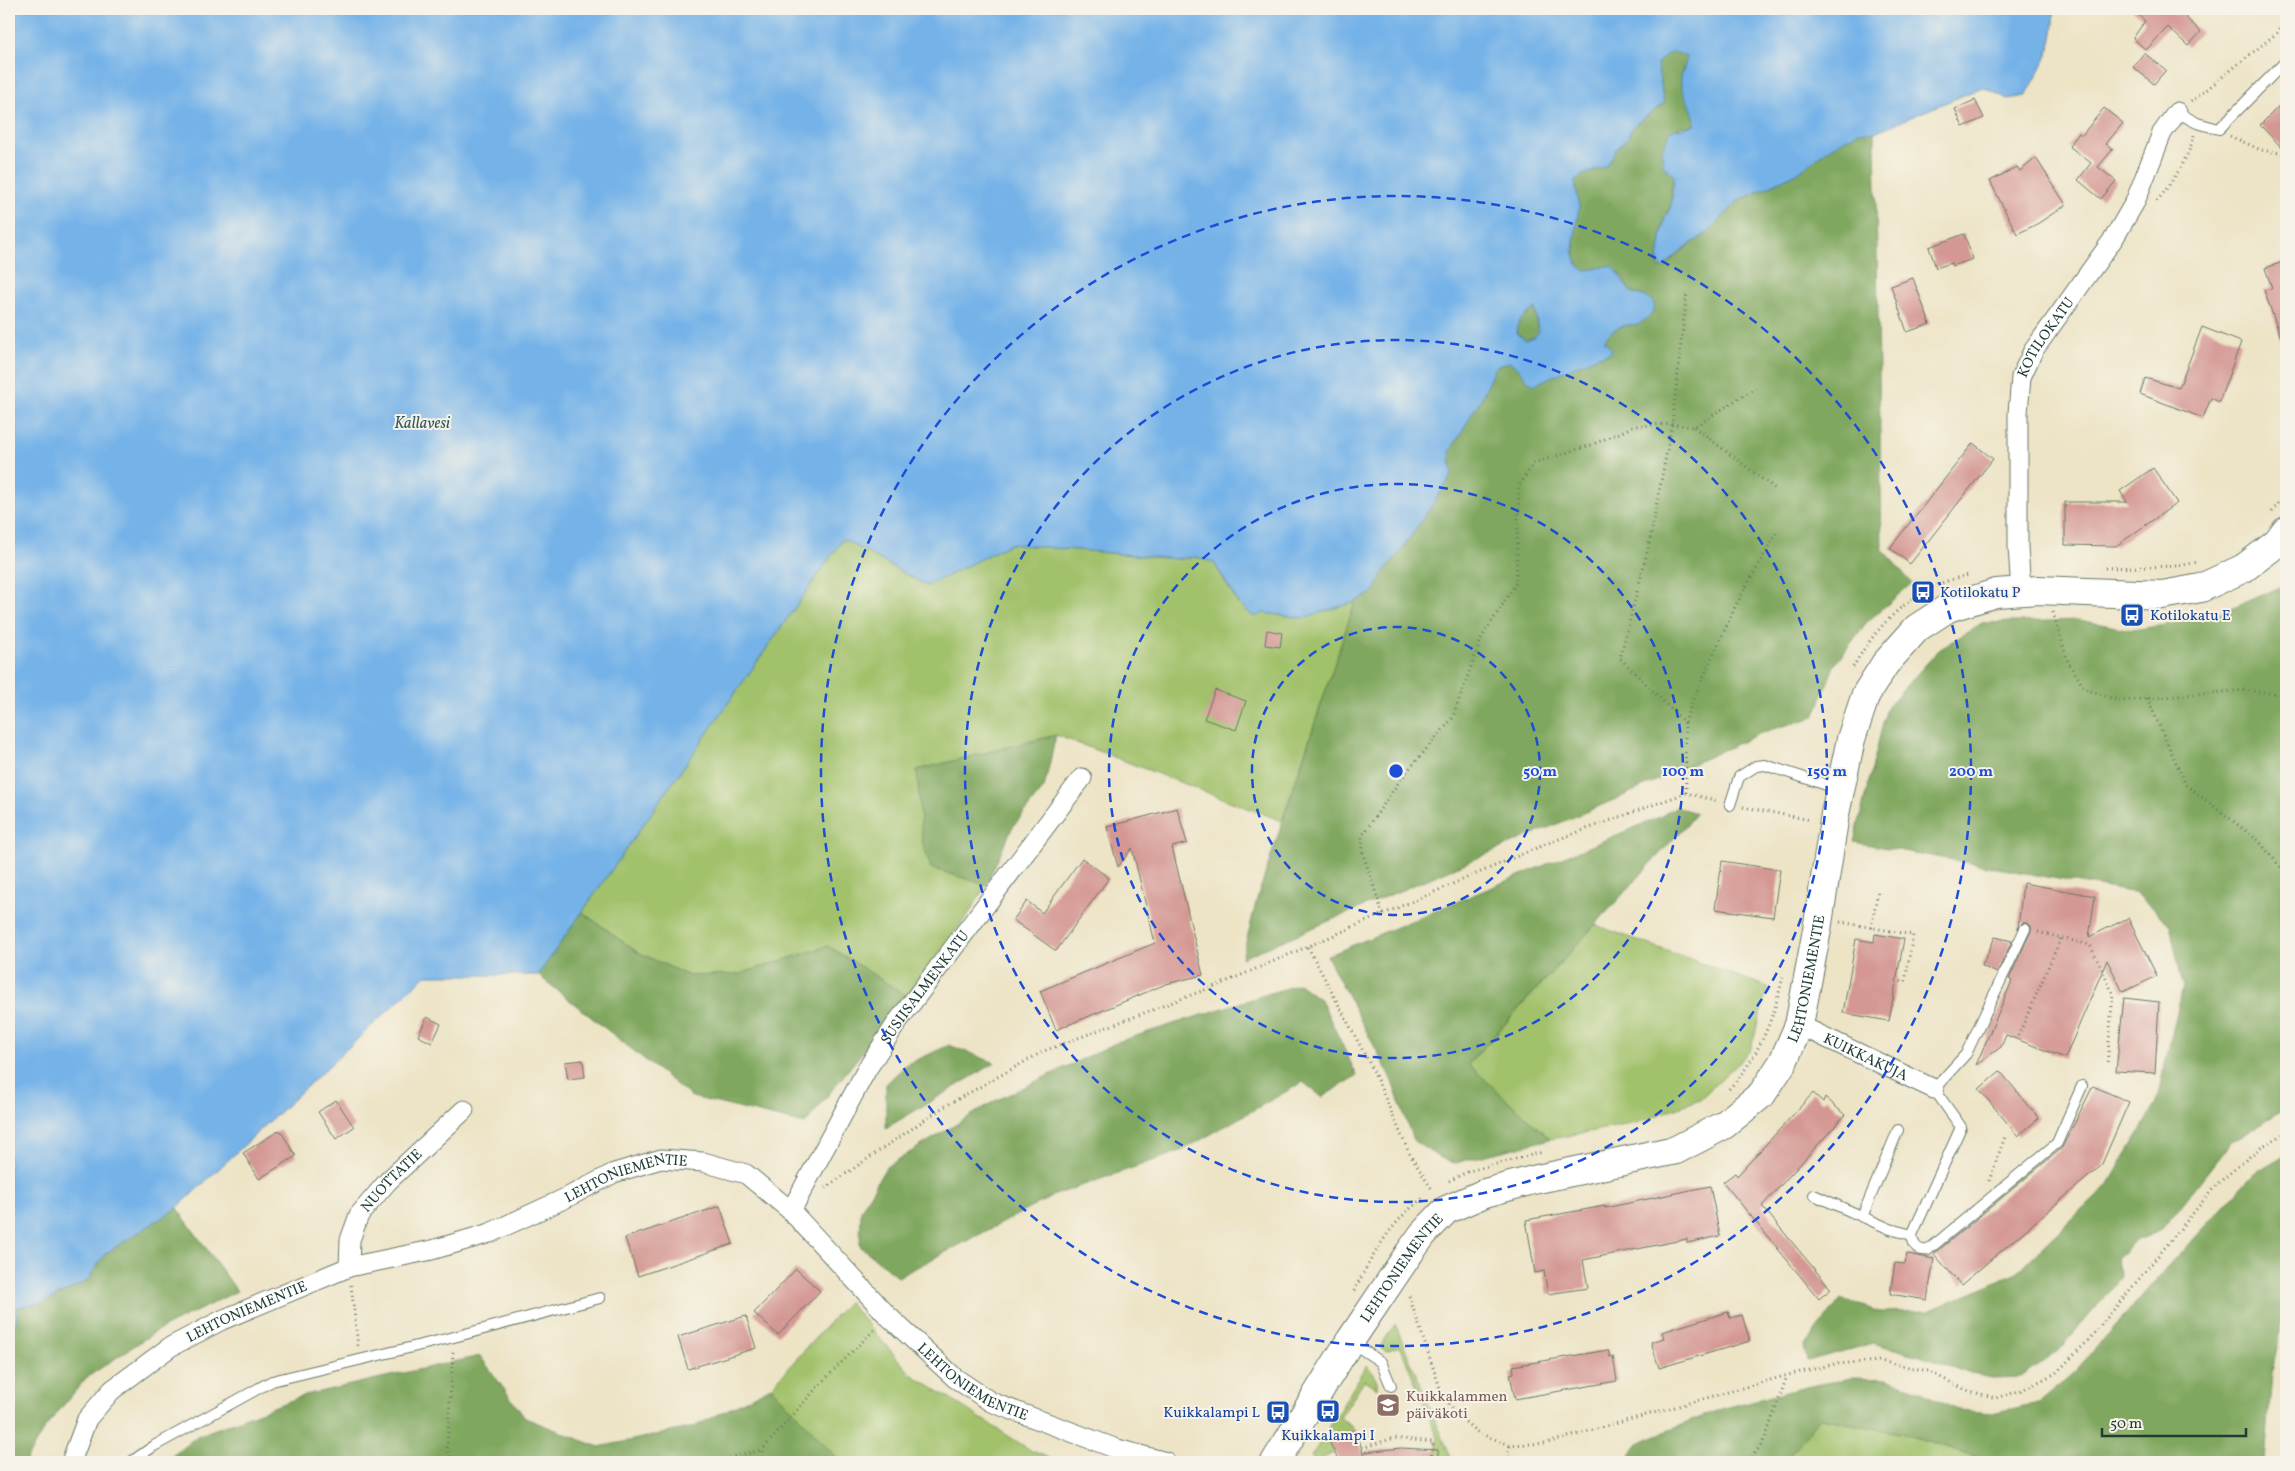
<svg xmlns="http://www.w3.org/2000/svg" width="2295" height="1471" viewBox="0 0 2295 1471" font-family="Vollkorn,serif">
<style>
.green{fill:#a1c16a;stroke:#607f4f}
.forest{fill:#80a75e;stroke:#507249}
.water{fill:#75b2e8;stroke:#4a788e;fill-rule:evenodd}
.building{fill:#d49793}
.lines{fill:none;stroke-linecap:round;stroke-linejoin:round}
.lane-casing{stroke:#677767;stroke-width:12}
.street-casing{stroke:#677767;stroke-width:21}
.secondary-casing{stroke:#677767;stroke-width:30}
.path{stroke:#677767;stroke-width:3;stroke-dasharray:1 4;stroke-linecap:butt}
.lane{stroke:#fff;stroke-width:10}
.street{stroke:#fff;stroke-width:19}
.secondary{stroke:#fff;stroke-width:28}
.ring{fill:none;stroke:#1d4ed8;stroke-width:2.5;stroke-dasharray:9 6}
.labels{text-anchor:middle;stroke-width:4;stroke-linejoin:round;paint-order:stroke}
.street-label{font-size:15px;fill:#1f3d34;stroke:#f7f3e8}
.transit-label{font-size:15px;fill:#164399;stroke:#f7f3e8;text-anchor:start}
.education-label{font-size:15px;fill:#785e54;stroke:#f7f3e8;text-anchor:start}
.water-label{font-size:16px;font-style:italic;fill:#345a61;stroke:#f7f3e8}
.centre{fill:#1d4ed8;stroke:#f7f3e8;stroke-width:2.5}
.ring-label{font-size:15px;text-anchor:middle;font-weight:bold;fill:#1d4ed8;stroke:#f7f3e8;stroke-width:4;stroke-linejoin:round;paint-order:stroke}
</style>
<rect width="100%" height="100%" fill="#f7f3e8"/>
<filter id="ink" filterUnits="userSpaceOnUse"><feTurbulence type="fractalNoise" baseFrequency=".02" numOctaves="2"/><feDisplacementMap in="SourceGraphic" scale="10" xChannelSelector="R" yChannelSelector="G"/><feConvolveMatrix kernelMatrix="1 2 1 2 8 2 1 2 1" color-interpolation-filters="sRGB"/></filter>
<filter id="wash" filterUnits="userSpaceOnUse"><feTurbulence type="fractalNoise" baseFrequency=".0096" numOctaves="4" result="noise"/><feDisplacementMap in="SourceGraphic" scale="20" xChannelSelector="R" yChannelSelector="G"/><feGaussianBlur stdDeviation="1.12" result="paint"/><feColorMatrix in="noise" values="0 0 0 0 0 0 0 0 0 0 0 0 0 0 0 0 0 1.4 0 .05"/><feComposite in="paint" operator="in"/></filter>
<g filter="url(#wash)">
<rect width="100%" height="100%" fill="#ede4c6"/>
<!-- green -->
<path class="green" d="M843,539L927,586L1010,544L1177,559L1197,557L1214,562L1238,604L1264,613L1303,618L1355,602L1282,821L1056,735L917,770L931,868L986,885L970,912L907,996L828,946L740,974L689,976L637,952L582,912Z
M1595,925L1768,987L1750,1051L1700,1099L1637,1123L1550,1139L1468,1065Z
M848,1302L911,1374L1032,1451L1060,1462H841L771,1387Z
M1395,1324L1453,1462H1434L1438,1438L1400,1346L1386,1351L1380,1347Z
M1367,1365L1377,1381V1388L1364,1380L1340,1418L1352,1426L1354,1431L1329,1441L1335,1452L1316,1462L1311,1457Z
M1820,1418L1905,1434L1994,1462H1784Z"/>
<!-- forest -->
<path class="forest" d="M1671,52L1680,53L1686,57L1687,62L1682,71L1696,117L1695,125L1679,127L1663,165L1674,175L1671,192L1672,202L1665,217L1662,230L1658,257L1659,268L1668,264L1684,249L1708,233L1738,201L1797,173L1827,150L1858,131L1875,132L1882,549L1912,583L1866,623L1834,666L1814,717L1763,732L1616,799L1242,958L1257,899L1355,602L1375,591L1382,574L1403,548L1452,475L1450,452L1482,397L1495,367L1509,362L1517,366L1528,382H1540L1548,376L1598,356L1610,353L1605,343C1606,329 1622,327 1633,324L1644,296L1630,291L1621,275L1607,266L1589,270L1583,269L1577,264L1575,257L1574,235L1579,207L1575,182L1581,176L1607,166L1617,148L1628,138L1632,127L1664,103L1657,64L1663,56Z
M1535,307L1538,333L1534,337L1526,340L1517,334C1514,321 1527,316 1535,307Z
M2283,586L2286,589V1108L2230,1143L2162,1230L2136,1241L2116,1258L2121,1277L2057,1352L2021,1377L1992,1378L1971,1374L1923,1357L1873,1343L1807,1361L1804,1347L1841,1299L1880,1312L1929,1311L2017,1272L2109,1184L2156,1103L2183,986L2170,925L2136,893L1854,842L1887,707L1939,650L1982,623L2079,620L2132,630L2205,619Z
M1056,735L1044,788L1012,828L986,885L931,868L922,841L917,770Z
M1675,807L1697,813L1468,1064L1550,1139L1455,1163L1438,1157L1413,1140L1390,1076L1327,956L1660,817Z
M582,912L637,952L689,976L740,974L828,946L907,996L805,1124L692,1097L538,975Z
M1299,984L1321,1000L1357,1076L1322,1097L1303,1082L1181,1151L1055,1195L898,1277L860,1246L861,1210L886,1167L993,1102L1120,1041Z
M949,1045L995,1063L886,1128V1084L906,1065Z
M2286,1154V1304L2272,1373L2265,1462H1994L1905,1434L1820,1418L1784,1462H1626L1638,1443L1721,1409L1806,1387L1851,1378L1887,1379L1921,1391L1959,1410L1993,1413L2038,1403L2071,1376L2165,1270L2256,1172Z
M177,1208L237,1291L155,1332L86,1378L44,1429L25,1462H9V1329L17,1323V1307L43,1303L87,1281L106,1253Z
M480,1356L525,1418L599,1447L694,1427L771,1387L841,1462H165L197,1436L305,1395Z"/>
<!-- water -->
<path class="water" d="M9,9H2054C2056,46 2043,65 2026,96L2008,99L1983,87L1875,132H1858L1827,150L1797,173L1738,201L1708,233L1683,249L1661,269L1658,257L1665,217L1671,207L1674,176L1663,165L1662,151L1670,131L1695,125C1696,109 1683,99 1681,84C1679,74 1687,66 1686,57C1674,49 1665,53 1657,64L1664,103L1632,127L1628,138L1617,148L1607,166L1581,176L1575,182L1579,207L1573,250L1577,264L1583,269L1589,270L1607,266L1614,267C1620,274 1623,283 1629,290C1633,295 1638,294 1643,296C1666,303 1649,319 1637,325C1626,323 1606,330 1605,342L1612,349L1610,353L1598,356L1533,385C1523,378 1521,367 1509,362L1495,367L1482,397L1450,452L1452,475L1403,548L1382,574L1375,591L1355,602L1303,618L1264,613L1254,617L1239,604L1214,563L1197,557L1177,559L1010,544L927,586L843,539L538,975H426L177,1208L106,1253L87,1281L43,1303L17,1307V1323L9,1329ZM1535,308L1538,333L1534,337L1526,340L1517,334C1514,321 1527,315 1535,308Z"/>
<g id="blocks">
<!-- building -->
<path class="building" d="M2132,9H2177L2201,32L2188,46L2168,27L2146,50L2133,38L2145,21Z
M2144,53L2166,70L2154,84L2133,67Z
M2286,99V152L2260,125Z
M1975,100L1984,118L1963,127L1955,109Z
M2104,108L2123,123L2106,144L2113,149L2098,167L2116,181L2101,199L2078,180L2091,163L2069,146L2079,133L2082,135Z
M2036,158L2066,205L2037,224L2017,234L1990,181L2017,167L2020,171Z
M1964,234L1973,259L1952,266L1951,263L1936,268L1929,247Z
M2286,261V346L2284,347L2264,290L2272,288L2265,268Z
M1913,278L1930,324L1907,332L1891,286Z
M2202,327L2241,342L2219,402L2211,398L2203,418L2140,394L2145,378L2179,388Z
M1973,443L1993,459L1910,564L1890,548Z
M2153,468L2177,503L2116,546L2065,545V502H2127L2120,491Z
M1267,630L1282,633L1280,647L1265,645Z
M1215,690L1246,701L1236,730L1204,719Z
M1177,808L1187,843L1172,847L1203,975L1166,984L1056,1030L1040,991L1155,943L1132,848L1118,867L1107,827Z
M1082,858L1109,878L1056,951L1013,920L1027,901L1042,913Z
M1722,861L1780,870L1773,917L1715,909Z
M2023,883L2095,896L2089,937L2128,918L2157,976L2123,992L2107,960L2065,1058L2006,1035L2001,1047L1976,1065L2012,981L2009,979L2031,931V926L2027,923H2022L2018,929Z
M1875,934L1904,939L1889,1021L1843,1013L1856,939L1874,942Z
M1995,937L2012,941L1997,973L1982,966Z
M2124,998L2159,1002L2155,1073L2116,1071Z
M427,1017L441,1024L432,1043L418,1036Z
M583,1060L585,1077L568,1079L565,1062Z
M2000,1071L2039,1118L2018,1136L1979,1089Z
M2093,1086L2129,1102L2101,1166L1961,1285L1934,1254L2062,1148Z
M1813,1093L1823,1102L1825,1097L1845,1115L1762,1206L1831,1289L1819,1299L1723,1182L1735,1173L1737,1176Z
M336,1100L354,1127L336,1139L318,1112Z
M280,1130L296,1156L259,1179L243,1153Z
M1710,1186L1720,1236L1687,1243V1239L1583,1260L1588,1288L1548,1294L1544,1271L1535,1273L1526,1220L1605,1206V1208Z
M720,1206L733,1244L638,1276L625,1238Z
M1907,1254L1934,1259L1927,1300L1890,1294L1895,1263L1905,1264Z
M796,1269L820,1291L778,1335L754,1313Z
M1728,1312L1730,1318L1742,1315L1750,1341L1659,1368L1651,1342L1664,1338L1662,1332Z
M746,1316L756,1348L688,1369L678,1337Z
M1608,1350L1610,1357L1613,1356L1617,1381L1515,1399L1510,1374L1514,1373L1513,1366Z
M1356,1430L1364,1456V1452L1401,1448L1438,1450V1462H1339L1329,1441Z"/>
</g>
</g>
<g filter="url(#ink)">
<use href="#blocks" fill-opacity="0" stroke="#677767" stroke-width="1"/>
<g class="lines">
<!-- lane casing -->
<g class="lane-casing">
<path id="lane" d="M2177,112L2197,123L2219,129L2286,61
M1730,805L1739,777L1756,766L1765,765L1839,789
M2025,929L1966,1054L1934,1089L1961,1127L1912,1235C1913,1244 1917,1252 1928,1250L2057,1143L2082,1086
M1814,1195L1890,1229L1912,1235
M1862,1217L1898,1130
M1351,1342L1381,1362L1391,1386
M131,1462L154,1446L272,1381L454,1337L600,1298"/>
</g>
<!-- street casing -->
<g class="street-casing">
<g id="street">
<path id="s1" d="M2021,591L2018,547V413L2021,377L2033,351L2114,238L2135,202L2162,133L2177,112"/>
<path id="s2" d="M1799,1025L1934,1089"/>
<path id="s3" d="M791,1211L867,1069L898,1021L1082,778"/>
<path id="s4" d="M349,1267L350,1240L359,1215L388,1181L464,1110"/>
<path id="s5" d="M71,1462L87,1419L112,1390L170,1347L222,1320L349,1267L432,1250L490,1233L568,1197L614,1173L661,1159L703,1162L746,1174L791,1211L888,1316L955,1378L991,1402L1117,1449L1166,1462"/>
</g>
</g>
<!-- secondary casing -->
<g class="secondary-casing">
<g id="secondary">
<path id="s6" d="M1275,1462L1350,1341L1410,1252L1423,1234L1446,1210L1485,1193L1533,1180L1676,1150L1724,1125L1762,1094L1783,1062L1799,1025L1817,930L1835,814L1851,739L1866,694L1885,664L1917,628L1948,608L1996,593L2038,590L2162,595L2201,588L2244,568L2277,543L2286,531"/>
</g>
</g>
<!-- path -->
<path class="path" d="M2191,102L2277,33L2286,19
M2230,136L2261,150L2286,154
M2157,201C2172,182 2189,158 2194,135
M1694,427L1777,490
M2272,512L2286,492
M2105,568L2178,566L2198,562
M2053,612L2068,662L2085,689L2120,701L2245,690L2286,695
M1853,667C1879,621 1917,585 1969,575
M2147,698L2186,785L2259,841L2286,874
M1685,723L1620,658L1649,545L1672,424L1687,292
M1686,793L1685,723L1691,704L1736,605L1778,530
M1743,807L1811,820
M1383,915L1363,854L1362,836L1403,776L1452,719L1482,637L1516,583L1519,485L1534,463L1591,445L1635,426L1672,424L1694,427L1755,388
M1840,922L1913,935L1905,982L1896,980
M1871,928L1878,891
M2038,932L2090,945L2113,993L2107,1065
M1308,947L1373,1070L1410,1155L1433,1191
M2018,1036L2061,938
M1729,1089C1759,1057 1774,1018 1783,976
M1449,1181L1469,1171L1543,1152
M1989,1181L2006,1134
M825,1188L942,1108L1044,1051L1223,983L1548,843L1686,793L1718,801
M351,1285L358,1346
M1354,1291C1372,1256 1392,1219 1425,1197
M1409,1296L1443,1397L1462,1419L1478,1433L1510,1445L1547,1443L1788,1375L1835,1364L1880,1361L1928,1371L1966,1390L1996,1398L2022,1390L2056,1373L2088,1341L2217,1184L2261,1147L2286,1133
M453,1352L447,1449L453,1462
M1362,1448L1394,1438L1433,1442L1431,1462
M720,1462L735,1456L762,1450
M763,1462L762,1450L820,1384L876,1328
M1244,1462L1252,1457
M1508,1462L1510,1445
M1749,1462L1765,1439L1787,1376
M2285,1462L2286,1449"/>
<!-- lane -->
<use href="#lane" class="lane"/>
<!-- street -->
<use href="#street" class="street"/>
<!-- secondary -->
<use href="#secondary" class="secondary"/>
</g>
</g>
<!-- distance rings -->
<g class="ring">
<circle cx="1396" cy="771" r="144"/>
<circle cx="1396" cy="771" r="287"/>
<circle cx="1396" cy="771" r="431"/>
<circle cx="1396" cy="771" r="575"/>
</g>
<!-- icons -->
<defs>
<g id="bus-square" transform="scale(1.25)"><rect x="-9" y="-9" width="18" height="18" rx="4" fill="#1a4fb4" stroke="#f7f3e8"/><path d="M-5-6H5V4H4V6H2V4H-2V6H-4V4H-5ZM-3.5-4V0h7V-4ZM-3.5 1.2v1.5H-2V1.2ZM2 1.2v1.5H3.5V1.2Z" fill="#fff"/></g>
<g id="school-square" transform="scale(1.25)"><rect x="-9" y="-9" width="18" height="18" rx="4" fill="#8d6e63" stroke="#f7f3e8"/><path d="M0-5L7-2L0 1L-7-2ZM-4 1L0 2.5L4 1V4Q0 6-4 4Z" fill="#fff"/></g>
</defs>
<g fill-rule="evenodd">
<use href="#bus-square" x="1923" y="592"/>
<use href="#bus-square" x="2132" y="615"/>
<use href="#school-square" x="1388" y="1405"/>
<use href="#bus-square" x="1328" y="1411"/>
<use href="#bus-square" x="1278" y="1412"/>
</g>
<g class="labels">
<!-- street labels -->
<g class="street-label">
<text dy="5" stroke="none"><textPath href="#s1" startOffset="261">KOTILOKATU</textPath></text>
<text dy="5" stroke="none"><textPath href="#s6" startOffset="772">LEHTONIEMENTIE</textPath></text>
<text dy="5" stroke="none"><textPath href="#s3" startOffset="261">SUSIISALMENKATU</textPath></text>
<text dy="5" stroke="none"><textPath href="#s2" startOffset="74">KUIKKAKUJA</textPath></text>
<text dy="5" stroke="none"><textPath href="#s4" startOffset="101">NUOTTATIE</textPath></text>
<text dy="5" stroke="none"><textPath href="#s5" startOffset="646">LEHTONIEMENTIE</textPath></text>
<text dy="5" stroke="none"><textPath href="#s6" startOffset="232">LEHTONIEMENTIE</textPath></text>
<text dy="5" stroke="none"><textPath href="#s5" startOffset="241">LEHTONIEMENTIE</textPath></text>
<text dy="5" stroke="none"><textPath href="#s5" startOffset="1081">LEHTONIEMENTIE</textPath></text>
</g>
<!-- transit labels -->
<g class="transit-label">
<text x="1940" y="597">Kotilokatu P</text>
<text x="2150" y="620">Kotilokatu E</text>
<text x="1260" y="1417" text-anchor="end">Kuikkalampi L</text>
<text x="1328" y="1440" text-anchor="middle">Kuikkalampi I</text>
</g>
<!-- education labels -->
<g class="education-label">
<text x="1406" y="1401">Kuikkalammen<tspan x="1406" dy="17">päiväkoti</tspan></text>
</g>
<!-- water labels -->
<g class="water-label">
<text x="422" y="428">Kallavesi</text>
</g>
</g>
<circle cx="1396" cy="771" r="8" class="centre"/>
<g class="ring-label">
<text x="1540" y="776">50 m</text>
<text x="1683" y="776">100 m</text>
<text x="1827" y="776">150 m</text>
<text x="1971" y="776">200 m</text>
</g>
<!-- margin -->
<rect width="2295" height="1471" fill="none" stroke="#f7f3e8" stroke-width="30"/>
<!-- scale -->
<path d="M2102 1428v8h144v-8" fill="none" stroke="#1f3d34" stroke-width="2.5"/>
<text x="2110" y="1428" font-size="15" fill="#1f3d34" stroke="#f7f3e8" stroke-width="4" paint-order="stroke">50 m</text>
</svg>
